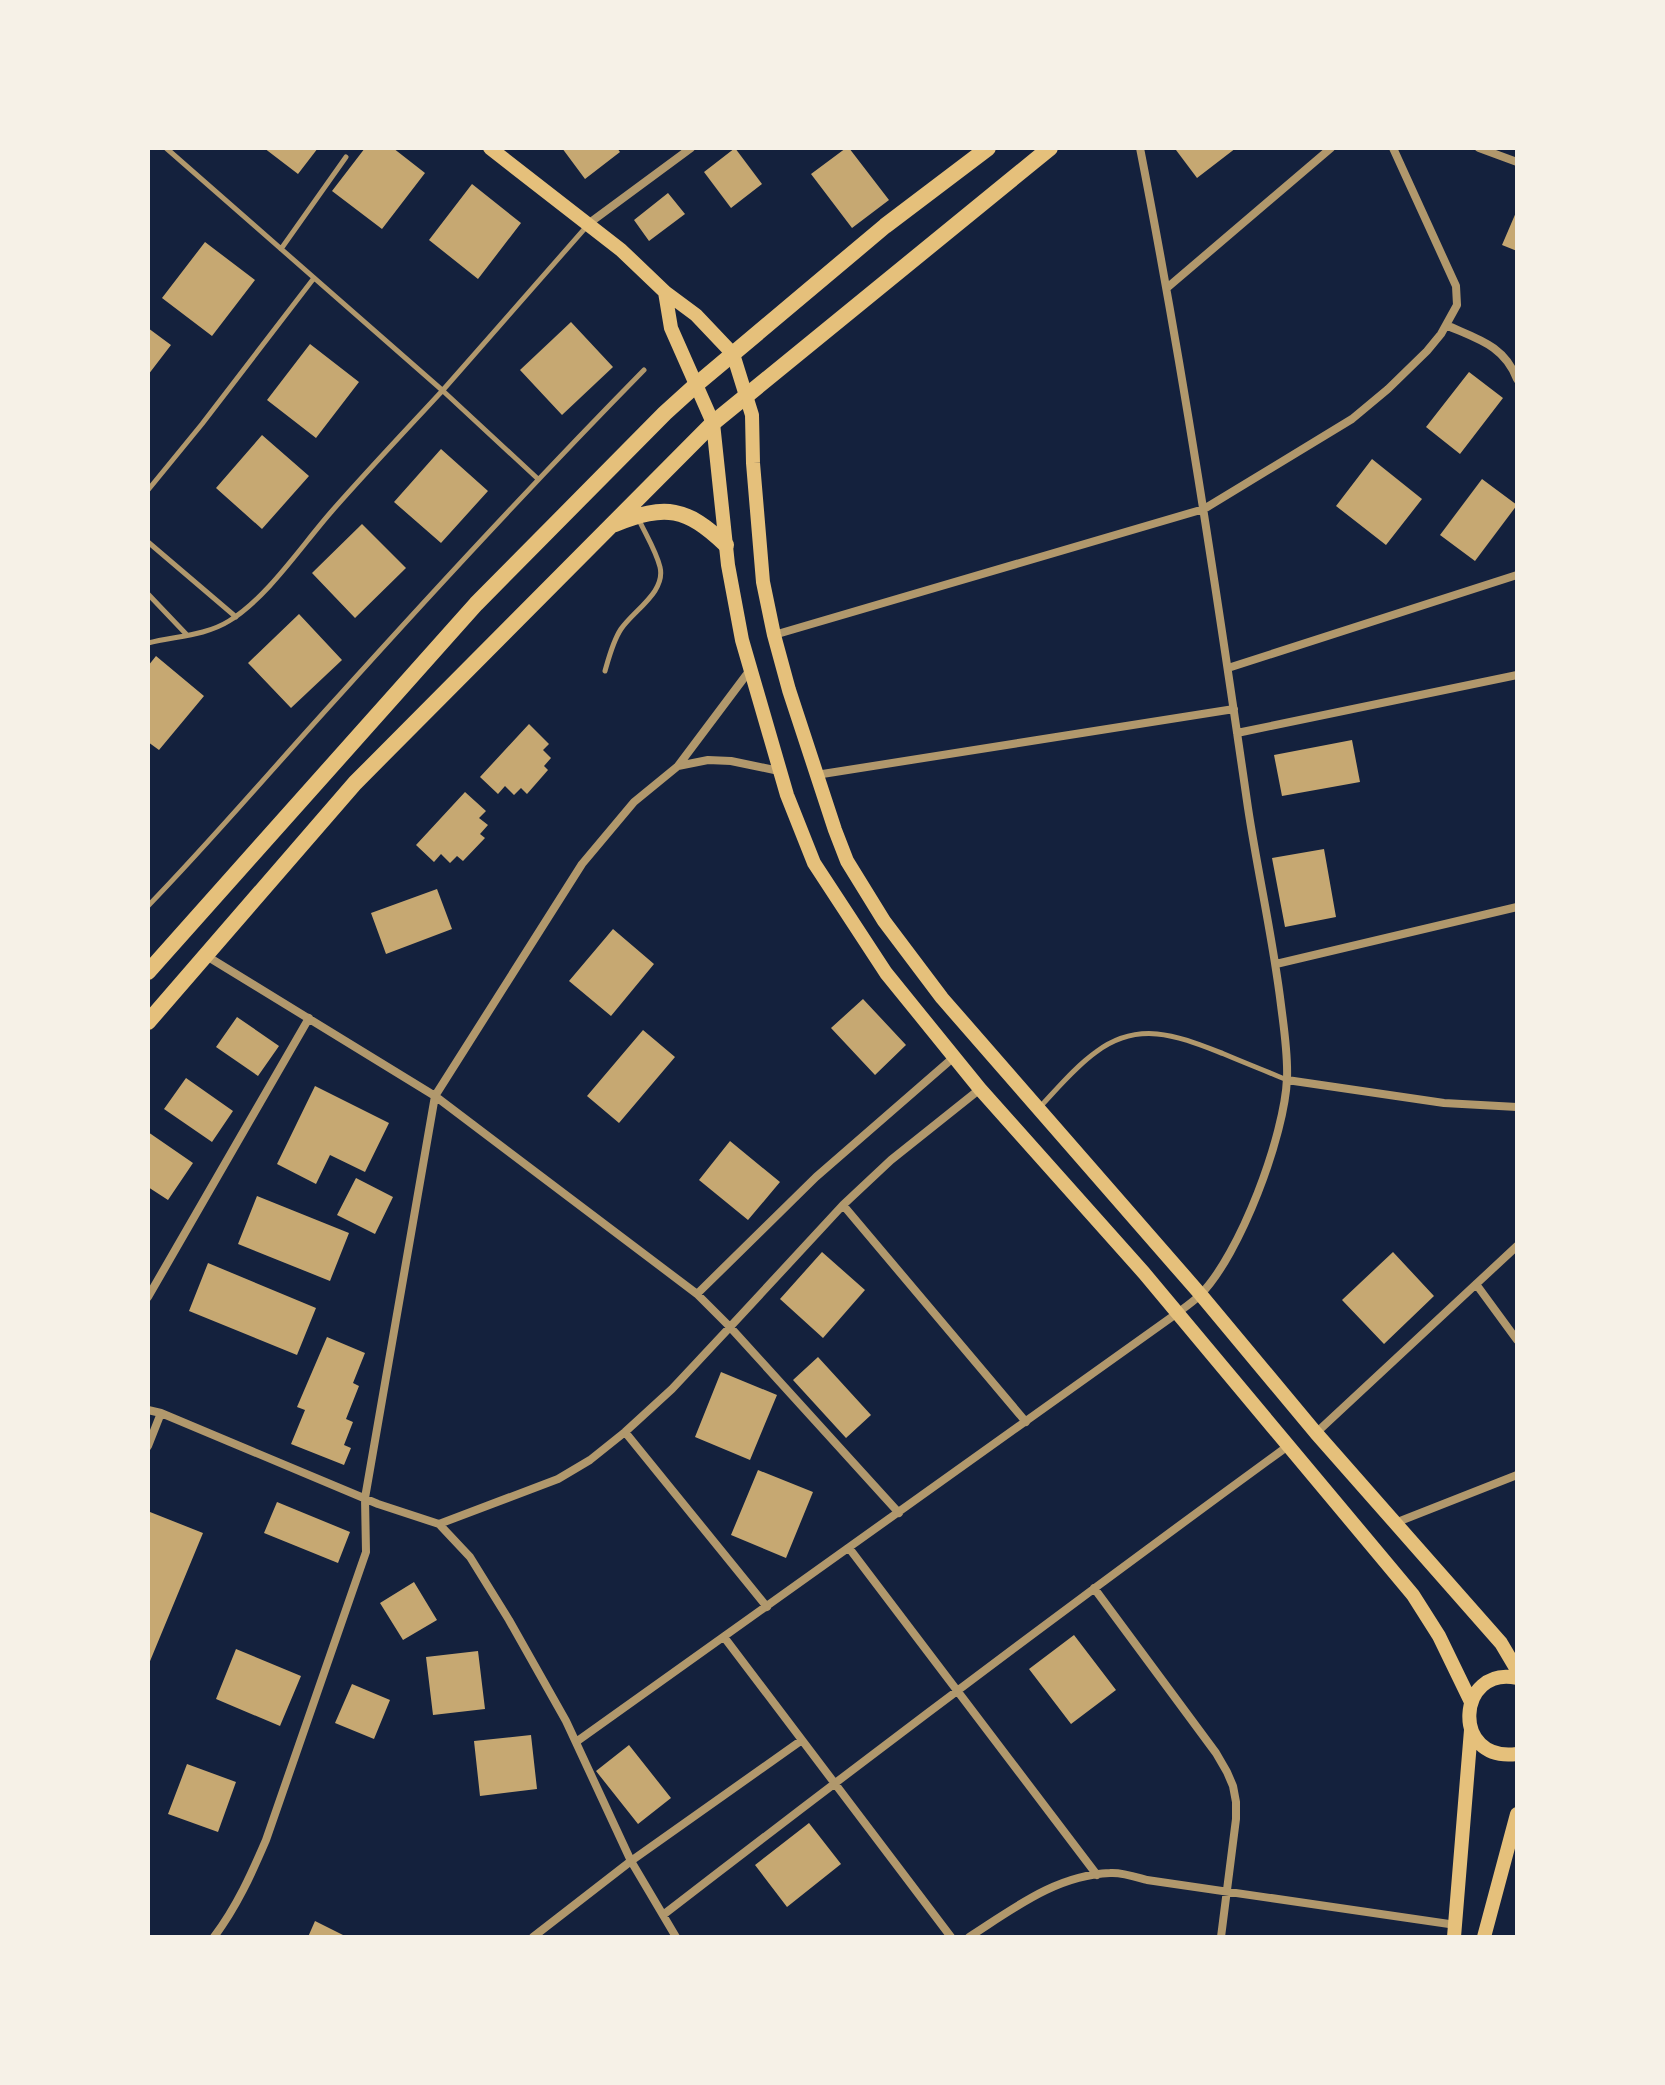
<svg xmlns="http://www.w3.org/2000/svg" width="1665" height="2085" viewBox="0 0 1665 2085" font-family="'Titillium Web',sans-serif">
<style>
.building{fill:#c6a872}
.lines{fill:none;stroke-linecap:round;stroke-linejoin:round}
.service{stroke:#b1986c;stroke-width:5}
.minor{stroke:#b1986c;stroke-width:8}
.secondary{stroke:#e5c07b;stroke-width:14}
.trunk{stroke:#e5c07b;stroke-width:16}
</style>
<rect width="100%" height="100%" fill="#14213d"/>
<!-- building -->
<path class="building" d="M264,148H318L298,174Z
M365,148H393L425,173L382,229L332,191Z
M562,148H617L620,152L585,179Z
M735,148L762,184L731,208L704,172Z
M846,148H849L889,200L852,228L811,174Z
M1179,148H1236L1197,178L1176,150Z
M472,184L521,223L478,279L429,240Z
M668,193L685,214L649,241L634,220Z
M1517,210V251L1502,245Z
M205,242L255,280L212,336L162,298Z
M571,322L613,367L562,415L520,370Z
M148,328L171,345L148,375Z
M310,344L359,382L316,438L267,400Z
M1469,372L1503,398L1460,454L1426,427Z
M262,435L309,476L262,529L216,488Z
M441,449L488,491L441,543L394,502Z
M1372,459L1422,499L1386,545L1336,506Z
M1482,479L1517,505L1475,561L1440,535Z
M362,524L406,568L355,618L312,573Z
M299,614L342,660L291,708L248,663Z
M156,656L204,696L159,750L148,742V666Z
M529,724L549,744L543,750L551,758L544,766L548,770L527,794L521,788L514,795L505,786L498,794L480,777Z
M1352,740L1360,782L1282,796L1274,755Z
M465,792L486,811L479,818L488,825L480,834L485,838L463,861L457,856L450,863L441,854L434,862L416,845Z
M1324,849L1336,917L1285,927L1272,858Z
M437,889L452,929L386,954L371,913Z
M613,929L654,964L611,1016L569,981Z
M863,999L906,1045L875,1075L831,1028Z
M237,1017L279,1046L258,1076L216,1047Z
M643,1030L675,1057L619,1123L587,1096Z
M186,1078L233,1111L212,1142L164,1109Z
M315,1086L389,1123L365,1172L330,1155L316,1184L277,1164Z
M148,1132L193,1163L168,1200L148,1187Z
M730,1141L780,1182L748,1220L699,1180Z
M356,1178L393,1197L375,1234L337,1215Z
M257,1196L349,1233L330,1281L238,1244Z
M822,1252L865,1290L823,1338L780,1299Z
M1393,1252L1434,1296L1384,1344L1342,1300Z
M208,1263L316,1308L297,1355L189,1311Z
M327,1337L365,1353L353,1383L359,1386L346,1419L353,1422L344,1445L351,1448L344,1465L291,1444L305,1410L297,1407Z
M818,1357L871,1415L846,1438L793,1380Z
M721,1372L777,1395L750,1460L695,1437Z
M758,1470L813,1492L786,1558L731,1535Z
M277,1502L350,1532L338,1563L264,1533Z
M150,1512L203,1533L148,1666V1518Z
M414,1582L437,1620L403,1640L380,1603Z
M1074,1635L1116,1690L1071,1724L1029,1669Z
M236,1649L301,1676L280,1726L216,1699Z
M478,1651L485,1709L433,1715L426,1657Z
M352,1684L390,1700L374,1739L335,1723Z
M531,1735L537,1789L480,1796L474,1741Z
M629,1745L671,1798L638,1824L596,1771Z
M187,1764L236,1782L218,1832L168,1814Z
M809,1823L841,1864L787,1907L755,1865Z
M315,1921L347,1937H308Z"/>
<g class="lines">
<!-- service -->
<path class="service" d="M166,148L442,390L538,479
M281,249L346,157
M148,490L202,424L314,278
M148,542L236,617
M148,594L187,635
M148,643C175,636 205,636 229,621C267,598 302,545 332,511C368,470 406,430 443,390C491,335 539,280 587,226
M605,671C609,657 613,641 621,629C634,610 666,592 660,567C656,551 646,535 639,520
M148,906C213,839 273,768 336,699C437,587 539,477 644,370
M1039,1108C1057,1089 1075,1067 1096,1052C1140,1019 1180,1037 1224,1054C1245,1063 1266,1071 1287,1080"/>
<!-- minor -->
<path class="minor" d="M1479,148L1517,162
M588,224L691,148
M1168,287L1331,148
M1446,325C1477,339 1504,345 1517,379
M774,635L1204,509L1352,419L1388,389L1427,351L1441,334L1457,305L1456,286L1393,148
M1228,668L1517,575
M750,670L678,766L708,760L731,761L779,771
M1237,733L1517,675
M816,775L1234,709
M205,955L435,1096L697,1294L730,1327L672,1389L625,1432L590,1460L558,1479L439,1524
M1276,964L1517,907
M1287,1080L1444,1103L1517,1107
M843,1205L1026,1422
M1476,1284L1517,1340
M697,1294L816,1177L954,1057
M148,1297L309,1018
M148,1410L161,1413L378,1504L439,1524L470,1557L509,1620L566,1721L631,1861L676,1937
M625,1432L767,1607
M1316,1433L1517,1246
M148,1446L161,1413
M899,1513L730,1327L843,1205L891,1160L980,1089
M1395,1523L1517,1475
M849,1548L1097,1875
M1094,1588L1216,1753L1227,1772L1233,1786L1236,1802V1819L1221,1937
M724,1637L951,1937
M576,1742L1176,1314C1184,1308 1193,1302 1200,1295C1240,1255 1285,1135 1287,1078C1288,1054 1284,1029 1281,1005C1273,939 1258,874 1248,808C1216,587 1183,367 1140,148
M663,1915C869,1756 1078,1599 1288,1446
M214,1937C237,1906 251,1875 266,1840L366,1552L365,1498L435,1096L582,864L634,802L678,766
M533,1937L631,1861L802,1740
M969,1937C1013,1909 1056,1875 1110,1873C1122,1872 1136,1877 1147,1880L1456,1925"/>
<!-- secondary -->
<path class="secondary" d="M490,148L621,250L665,292L696,315L733,354L752,415L753,463L763,582L774,635L789,690L835,830L847,861L884,921L942,998L1201,1295L1316,1433L1501,1643L1517,1670
M665,292L671,328L713,423L728,565L742,640L787,795L814,863L886,973L980,1089L1144,1273L1413,1595L1439,1636L1471,1702
M1517,1678C1457,1665 1450,1763 1517,1754
M1454,1937L1471,1730
M1484,1937L1517,1814"/>
<!-- trunk -->
<path class="trunk" d="M615,524C666,504 686,507 726,545
M148,972L476,604L665,413L697,384L885,226L988,148
M148,1022L355,783L713,423L1050,148"/>
</g>
<!-- border -->
<rect width="1665" height="2085" fill="none" stroke="#f6f1e7" stroke-width="300"/>
</svg>
